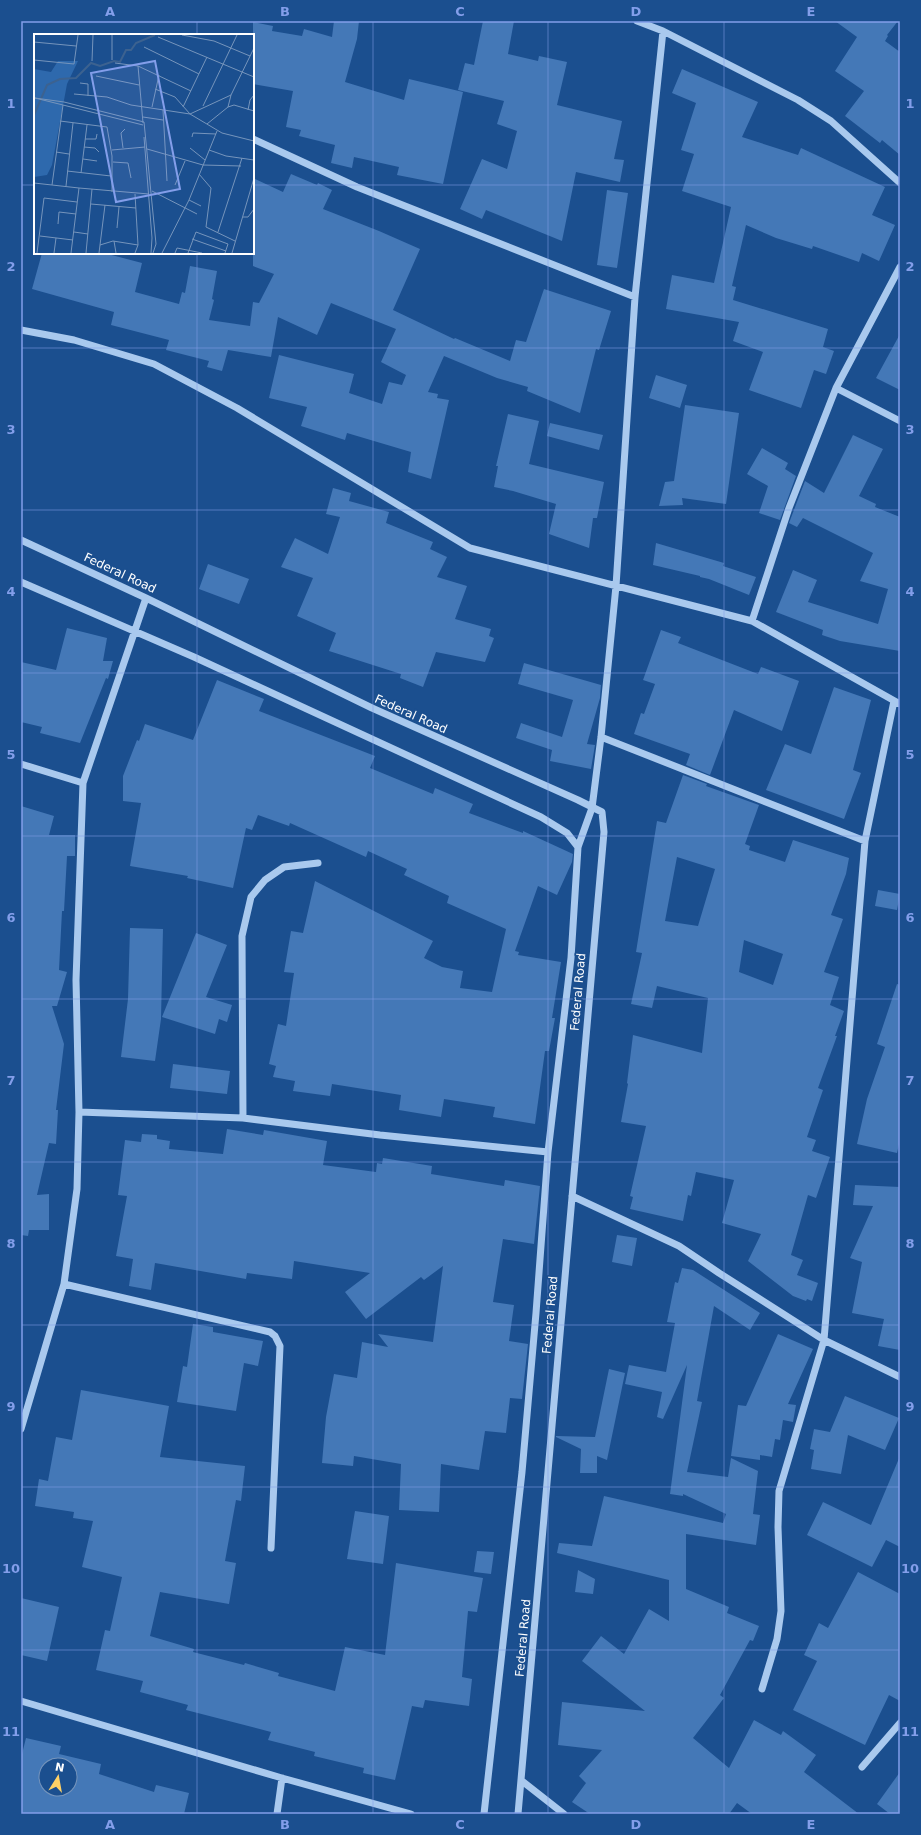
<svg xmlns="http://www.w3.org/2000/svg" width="921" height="1835" viewBox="0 0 921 1835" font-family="'DejaVu Sans',sans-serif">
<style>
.building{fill:#4478b7;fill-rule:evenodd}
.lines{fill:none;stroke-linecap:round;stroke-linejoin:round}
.minor{stroke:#a9c9ee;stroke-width:7}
.grid{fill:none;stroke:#839eea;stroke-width:1;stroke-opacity:0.55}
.labels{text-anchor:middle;stroke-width:3.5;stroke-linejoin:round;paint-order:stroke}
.street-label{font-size:12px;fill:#fff;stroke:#1b4f8f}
.inset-river{fill:none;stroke:#3c6290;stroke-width:2}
.inset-road{fill:none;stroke:#7695bc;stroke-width:1}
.view{fill:#839eea;fill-opacity:0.15;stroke:#839eea;stroke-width:2}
.inset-edge{fill:none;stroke:#fff;stroke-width:2}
.neatline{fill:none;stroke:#839eea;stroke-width:1.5}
.grid-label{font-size:13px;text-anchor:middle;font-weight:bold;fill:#839eea}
</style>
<rect width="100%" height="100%" fill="#1b4f8f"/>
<!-- building -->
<path class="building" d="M334,21H359L357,39L345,82L404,100L409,79L463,92L443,184L397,175L399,167L354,157L352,168L331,163L335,145L299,136L301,130L286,127L293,91L253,84V22L273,26L272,31L302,36L304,29L332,37Z
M483,21H514L508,54L538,61L539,56L567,62L557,105L622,121L614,159L624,160L620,182L576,172L562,241L486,210L482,219L460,209L482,159L507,169L517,131L497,124L504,101L458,90L465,63L474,65Z
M835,21H898L887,35L888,36L885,41L900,52V155L882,140L880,143L845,116L864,91L835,71L857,37Z
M682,69L758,102L742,137L798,155L801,148L885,187L872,215L895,225L879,261L862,253L859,262L813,246L812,249L776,238L746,225L732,286L736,287L733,300L828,329L823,347L834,351L826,374L814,370L801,408L749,390L763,352L733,341L739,322L666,309L672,275L714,283L731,207L682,191L694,154L681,150L696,103L672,93Z
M291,174L317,185L318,183L332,190L323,209L379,231L420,249L393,310L454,339L455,338L510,361L516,340L526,342L544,289L611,311L599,350L596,349L580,413L527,391L528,387L497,378L444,356L428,392L438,394L437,398L449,400L431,479L408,472L411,452L347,433L345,440L301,426L307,407L269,398L279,355L354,374L349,393L382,404L389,382L402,385L406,375L381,362L396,329L331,303L317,335L278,317L271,357L228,350L222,371L207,367L209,361L166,350L169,340L111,325L114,312L32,289L42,253H104L142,263L135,292L179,304L182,292L185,293L190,266L217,271L212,299L214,300L209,320L250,326L253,302L259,303L274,274L253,266V178L283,192Z
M607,190L628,193L617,268L597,265Z
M900,334V390L876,378Z
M656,375L687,385L680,408L649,398Z
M685,405L739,413L726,504L682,498L683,505L659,506L665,482L674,481Z
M508,414L539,421L529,464L604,482L597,518H593L589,548L549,534L556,504L513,491L494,487L498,466H496Z
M550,423L603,435L599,450L547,436Z
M853,435L883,449L859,496L876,504L875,507L900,517V651L840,641L822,635L823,630L776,612L793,570L817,580L808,602L878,624L888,589L860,581L873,553L803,518L797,527L789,523L805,481L824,493Z
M762,448L788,463L785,469L796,476L780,520L759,513L768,486L747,474Z
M333,488L351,493L349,501L389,512L386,523L433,542L430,549L447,557L437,577L467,586L455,619L491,629L489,636L494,638L485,662L436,652L423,687L400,678L401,674L329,651L336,633L297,616L313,578L281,567L295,538L328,554L340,517L326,514Z
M656,543L724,563L723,566L756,577L749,595L709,579L700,577V576L653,565Z
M208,564L249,579L239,604L199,589Z
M67,628L107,638L103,661H113L108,679L106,678L80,743L40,733L42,727L21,722V662L56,670Z
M661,630L681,637L678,643L758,674L761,667L799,681L782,731L734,710L710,775L686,765L690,754L634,734L641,713L644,714L655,684L643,680Z
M524,663L601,685L600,698L587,744L595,745L591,769L550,761L552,750L516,738L521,723L562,737L573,700L518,684Z
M217,680L264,699L259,711L375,756L370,768L433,794L435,788L473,804L469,813L523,833V831L573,854L572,862L557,895L538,886L515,951L519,952L518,955L561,962L552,1018H555L549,1051H545L535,1124L493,1117L495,1107L444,1099L441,1117L399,1110L401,1095L332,1084L330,1096L293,1091L295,1081L273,1077L276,1066L269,1064L278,1024L286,1026L294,973L284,972L291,931L303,933L315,881L433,941L424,958L442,967L463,971L460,988L492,992L506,929L447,903L449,896L404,875L407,869L368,851L366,857L290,823L289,826L258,815L252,830L246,828L233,888L187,878L188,876L130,866L141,803L123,801V776L137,740L139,741L145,724L193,740Z
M834,687L871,700L853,770L861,773L844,819L766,790L785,744L811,754Z
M683,775L707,784L706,786L759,805L745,844L750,846L749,850L785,862L793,840L849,858L846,874L831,915L843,919L824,972L839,977L830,1005L844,1011L835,1036H837L818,1088L823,1090L807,1137L816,1140L812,1151L830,1157L816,1198L808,1195L791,1255L803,1260L797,1275L818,1283L812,1301L807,1299L806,1301L793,1296L748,1261L761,1234L722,1223L734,1180L696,1172L691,1196L688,1195L683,1221L630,1209L633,1197L630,1196L646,1126L621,1122L628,1084L627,1083L633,1035L702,1053L708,998L657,986L652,1008L631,1004L642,953L636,952L657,821L666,823ZM677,857L715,869L698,926L665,921ZM744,940L783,954L773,985L739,972Z
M21,806L54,816L49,835H75V856H67L64,911H62L59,970L67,972L57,1006H52L64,1044L56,1110H58L56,1144L49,1143L37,1195L49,1194V1230H29L28,1236L21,1235Z
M878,890L900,894L897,910L875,906Z
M130,928L163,929L161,1019L155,1061L121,1057L128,999Z
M196,933L227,945L206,997L232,1005L227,1022L219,1019L215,1034L162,1017Z
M897,984L900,985V1140L897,1153L857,1144L867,1099L885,1047L877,1044Z
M173,1064L230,1071L227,1094L170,1088Z
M227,1129L263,1135L264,1130L327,1141L323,1165L376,1172L377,1163L382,1164L383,1158L432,1166L431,1174L504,1186L505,1180L540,1186L534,1244L503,1239L493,1302L514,1305L509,1341L528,1344L522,1399L510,1398L506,1433L485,1431L479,1470L441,1464L439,1512L399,1510L401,1464L354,1456L353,1466L322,1463L326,1417L334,1374L357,1378L362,1342L388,1347L378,1334L433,1342L443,1266L424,1280L421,1277L366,1319L345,1292L370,1273L294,1261L292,1279L247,1273L246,1279L155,1263L151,1290L129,1286L133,1259L116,1256L127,1196L118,1195L125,1140L141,1142L142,1134L157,1135V1139L170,1141L169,1149L223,1154Z
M855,1185L900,1187V1350L878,1346L884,1319L852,1313L862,1262L850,1258L873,1206L853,1205Z
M617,1235L637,1238L632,1266L612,1262Z
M682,1268L693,1270L760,1313L750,1330L714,1306L697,1401L702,1402L687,1472L728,1477L731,1458L758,1471L753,1514L760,1515L756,1545L686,1534V1589L729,1607L727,1613L759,1626L753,1641L750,1640L720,1695L724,1698L693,1738L729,1768L754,1720L781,1735L783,1731L816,1755L804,1772L859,1814H752L737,1803L729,1814H590L572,1802L586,1783L579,1776L602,1750L558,1745L562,1702L645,1711L582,1661L601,1636L624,1654L649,1609L669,1621V1580L557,1553L559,1543L592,1546L604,1496L723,1523L726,1514L683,1494V1496L670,1494L687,1365L663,1419L657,1417L662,1392L625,1384L629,1365L666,1372L675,1323L667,1322L675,1282L678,1283Z
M193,1324L213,1327V1332L263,1341L258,1366L244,1363L236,1411L177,1402L183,1366L187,1367Z
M778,1334L813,1349L788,1404L796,1405L793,1422L783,1420L780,1440L775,1439L772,1457L760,1455V1460L731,1456L738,1405L746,1406Z
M609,1369L625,1373L607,1460L597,1456V1473H580L581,1449L556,1437V1436L595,1437Z
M81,1390L169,1406L160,1457L245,1466L241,1501L236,1500L225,1561L236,1563L229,1604L160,1592L150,1636L194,1649L193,1652L244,1665L245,1663L279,1673L278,1676L335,1691L345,1647L385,1655L396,1563L483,1578L477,1612L468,1611L462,1677L472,1679L469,1706L425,1700L423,1708L412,1706L395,1780L363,1773L364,1768L314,1756L315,1752L268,1740L271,1732L186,1710L188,1705L140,1692L143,1681L96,1670L105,1630L110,1631L122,1577L82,1567L93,1521L73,1518L74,1512L35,1506L39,1479L48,1481L56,1437L72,1440Z
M845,1396L899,1418L885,1450L848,1435L841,1474L811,1469L814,1450L810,1449L814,1429L830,1432Z
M900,1456V1547L886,1540L872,1567L807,1535L823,1502L871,1525Z
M355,1511L389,1516L383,1564L347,1559Z
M477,1551L494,1552L491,1574L474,1572Z
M578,1570L595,1579L593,1594L575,1592Z
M858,1572L900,1594V1701L889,1695L865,1745L793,1710L817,1661L804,1655L819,1623L828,1628Z
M21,1598L59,1607L47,1661L21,1655Z
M26,1738L61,1746L59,1754L101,1764L99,1774L154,1792L156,1785L189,1793L184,1814H21V1758ZM46,1765H70V1789H46Z
M900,1772V1814H890L877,1804Z"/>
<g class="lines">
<!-- minor -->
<path class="minor" d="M637,21L663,31
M253,139L357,187L635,297
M21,330L74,340L154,364L237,408L470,548L752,621L900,704
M836,388L900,421
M21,540L146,598L372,708L578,800L602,812L604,832L518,1814
M21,582L194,657L541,817L567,833L578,847
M752,621L789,508L836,388L900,267
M601,737L865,841
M21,764L83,783L76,980L79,1112L77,1189L64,1284L21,1429
M83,783L146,598
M79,1112L243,1118L380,1135L548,1152
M243,1118L242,936L251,897L265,880L284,867L318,863
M572,1196L679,1246L719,1273L824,1340L900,1377
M64,1284L270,1332L275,1336L280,1346L271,1548
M762,1689L777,1639L781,1611L778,1527L779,1491L824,1340L865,841L894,701
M21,1701L282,1778L411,1814
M862,1767L900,1723
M522,1781L564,1814
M277,1814L282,1778
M484,1814L522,1472L536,1313L548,1152L571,958L578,847L592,808L601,737L616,586L635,297L663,31L798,100L831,121L900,183"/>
</g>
<!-- grid -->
<path class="grid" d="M197,21V35M373,21V1814M548,21V1814M724,21V1814M21,185H35M253,185H900M197,253V1814M21,348H900M21,510H900M21,673H900M21,836H900M21,999H900M21,1162H900M21,1325H900M21,1487H900M21,1650H900"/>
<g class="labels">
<!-- street labels -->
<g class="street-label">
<text transform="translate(120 573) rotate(25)" y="4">Federal Road</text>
<text transform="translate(411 714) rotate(24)" y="4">Federal Road</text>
<text transform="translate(578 992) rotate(-85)" y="4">Federal Road</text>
<text transform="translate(550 1315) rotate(-85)" y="4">Federal Road</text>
<text transform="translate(523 1638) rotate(-85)" y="4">Federal Road</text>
</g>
</g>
<!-- overview -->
<g transform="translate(34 34)">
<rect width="220" height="220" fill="#1b4f8f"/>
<path d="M24,27H44L33,50L18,131L13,141L0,143V35L17,38Z" fill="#2e69ad"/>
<path class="inset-river" d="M0,81L13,51L26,45L42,44L57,29L66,32L80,27L86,28L92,16H97L102,9L121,1"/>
<path class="inset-road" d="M148,1L180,7L216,22M124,3L220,43M0,8L42,12M110,13L165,40M0,26L40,30L44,1M78,26V1M58,27L59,1M81,29L104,32M62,42L105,51M46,49L54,50V62M121,55L141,63L156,80L188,99L220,107M40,60L73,63L97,71L156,80L197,61M169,72L203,1M118,73L125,41M149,73L173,23M194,73L197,61L220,14M129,76L133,147M214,76L216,66L220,61M109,83L129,86M26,87L73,93L78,122V158M109,89L104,32L157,57M173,90L194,73L200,71L220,77M109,91L1,64L30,68L110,88L122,210L119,219M110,103L118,204L117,219M158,103L159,99L182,100M51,105H62L63,100M50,113L61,114L65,118M89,114L87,99L91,95M156,114L171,126M113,115L169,131L207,132M78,116L111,113M175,116L192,122L220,126M22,118L35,120M49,125L63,127M79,128L94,129L97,144M33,137L77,142M47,139L53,91M165,140L177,154L172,193L201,207M0,149L45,154M18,151L29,71M141,151L151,127M32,152L39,89M118,157L163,180M101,160L104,211L101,219M155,166L167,172M57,170L102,174M209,183H214L220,175M24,190L25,178L42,180M83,194L85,173M40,198L54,200M184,198L208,124M6,202L39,206M158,205L192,217M80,207L82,219M66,211L79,207L104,211M3,219L10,164L43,168M20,219L22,204M37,219L45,154L115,160M52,219L58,155M65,219L71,171M128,219L155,166L183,97M141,219L143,214L168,219M154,219L162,198L194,210L191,219M198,219L220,144"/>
<path class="view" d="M121,27L146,155L82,168L57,39Z"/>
<rect width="220" height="220" class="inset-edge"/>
</g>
<!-- border -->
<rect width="921" height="1835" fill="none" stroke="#1b4f8f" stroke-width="44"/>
<!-- north arrow -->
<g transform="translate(58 1777) rotate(11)"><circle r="19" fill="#1b4f8f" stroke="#7695bc"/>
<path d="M0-3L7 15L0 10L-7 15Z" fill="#ffd166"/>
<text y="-6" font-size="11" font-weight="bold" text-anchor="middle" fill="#ffffff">N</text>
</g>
<rect x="22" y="22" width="877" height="1791" class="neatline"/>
<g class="grid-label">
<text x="110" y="16">A</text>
<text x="285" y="16">B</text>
<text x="460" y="16">C</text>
<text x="636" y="16">D</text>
<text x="811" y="16">E</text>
<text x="11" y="108">1</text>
<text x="910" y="108">1</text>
<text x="11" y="271">2</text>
<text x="910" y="271">2</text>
<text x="11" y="434">3</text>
<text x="910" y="434">3</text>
<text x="11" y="596">4</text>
<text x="910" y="596">4</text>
<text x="11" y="759">5</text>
<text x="910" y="759">5</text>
<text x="11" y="922">6</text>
<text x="910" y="922">6</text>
<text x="11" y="1085">7</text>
<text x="910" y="1085">7</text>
<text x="11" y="1248">8</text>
<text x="910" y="1248">8</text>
<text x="11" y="1411">9</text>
<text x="910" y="1411">9</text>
<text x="11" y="1573">10</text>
<text x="910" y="1573">10</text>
<text x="11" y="1736">11</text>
<text x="910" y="1736">11</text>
<text x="110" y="1829">A</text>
<text x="285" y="1829">B</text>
<text x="460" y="1829">C</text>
<text x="636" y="1829">D</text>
<text x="811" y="1829">E</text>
</g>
</svg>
